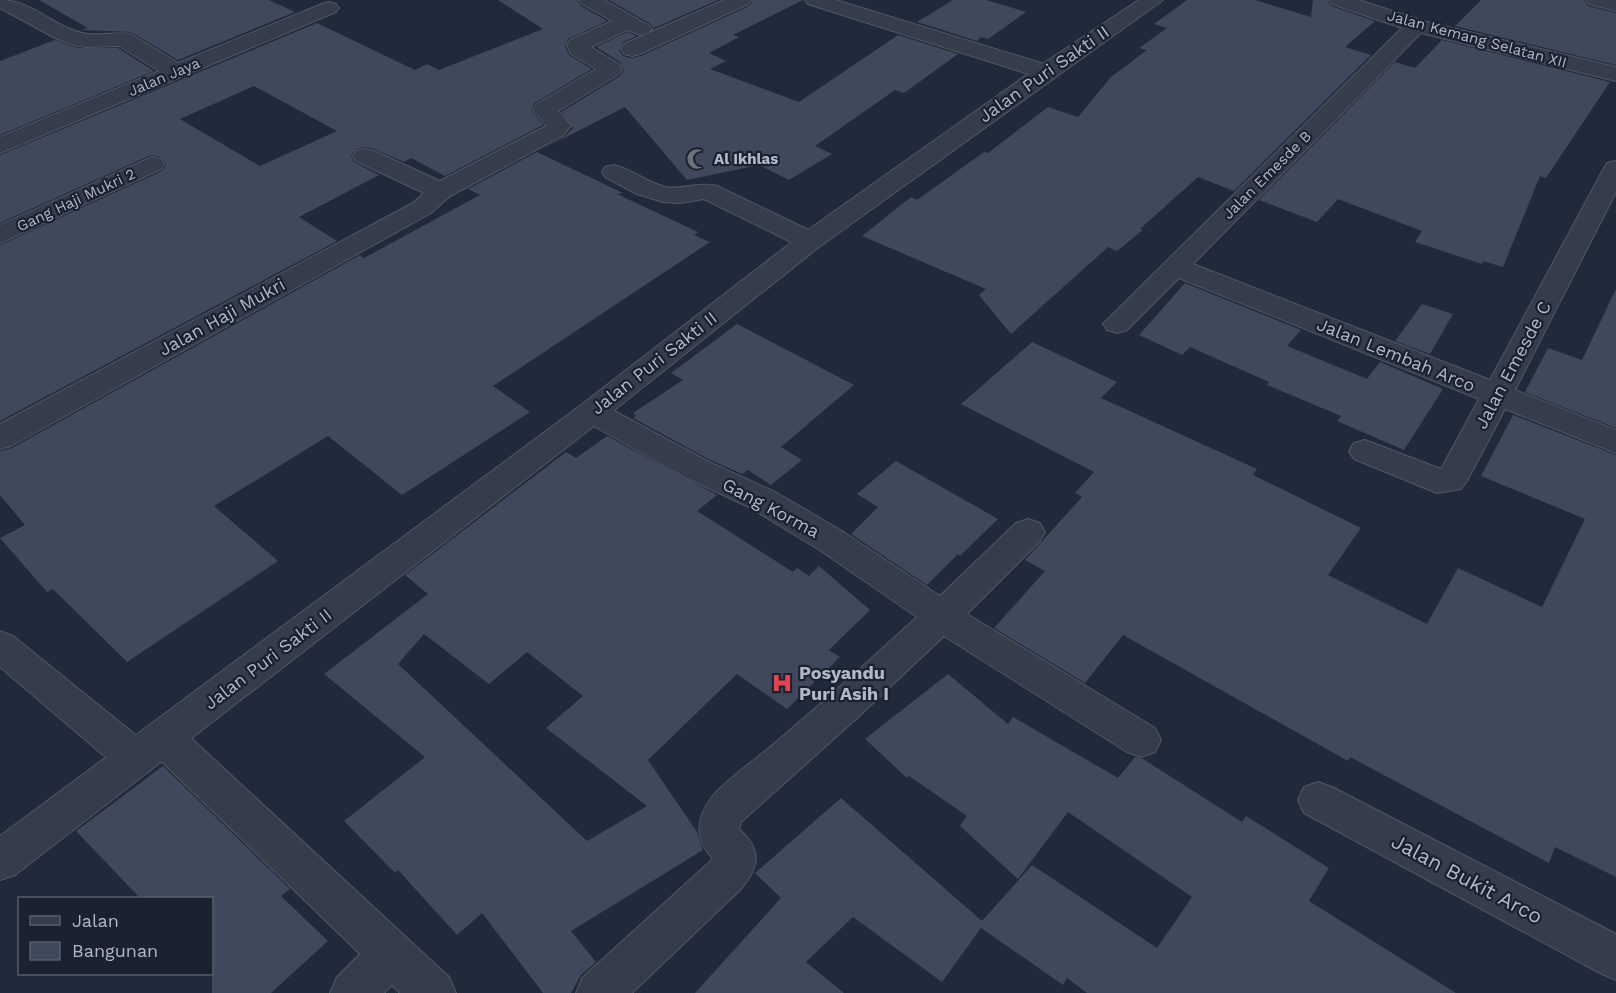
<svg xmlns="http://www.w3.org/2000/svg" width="1616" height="993" viewBox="0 0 1616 993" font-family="'Work Sans',sans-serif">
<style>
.building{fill:#40495c;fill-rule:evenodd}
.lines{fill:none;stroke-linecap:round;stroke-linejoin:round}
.minor-casing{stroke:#505765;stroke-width:2}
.tertiary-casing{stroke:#505765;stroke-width:2}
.minor{fill:#353c4a;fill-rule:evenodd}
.tertiary{fill:#353c4a;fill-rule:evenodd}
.labels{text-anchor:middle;stroke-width:4.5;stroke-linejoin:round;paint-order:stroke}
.far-street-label{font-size:15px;fill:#b0b7c6;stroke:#1a212f}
.far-poi-label{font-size:15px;font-weight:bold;fill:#b0b7c6;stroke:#1a212f;text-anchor:start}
.street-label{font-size:18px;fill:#b0b7c6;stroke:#1a212f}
.poi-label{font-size:18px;font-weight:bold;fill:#b0b7c6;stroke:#1a212f;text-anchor:start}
.near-street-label{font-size:21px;fill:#b0b7c6;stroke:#1a212f}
</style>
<rect width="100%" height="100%" fill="#212a3a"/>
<!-- building -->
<path class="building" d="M39,0H269L295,12L178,60L131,32L81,30L88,28Z
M498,0H577L581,6L607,21L568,39L565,46L569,55L592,69L535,103L531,109L543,125L445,176L411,158L404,162L374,149L365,147L356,149L351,155L354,162L379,175L299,217L337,241L0,421V245L162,171L166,165L161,157L151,155L0,223V155L317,23L415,70L427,64L439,70L543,29ZM254,86L337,131L260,166L180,119Z
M609,0H718L654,28L649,23Z
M753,0H803L733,35L739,37L709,53L726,61L710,69L799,102L898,35L958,54L904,93L895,90L815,146L832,154L789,180L759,165L687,180L625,107L537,152L563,138L573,128L561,112L620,76L624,70L620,62L596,47L627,32L637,36L623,42L619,50L623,56L631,58L641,56L749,6Z
M953,0H986L1026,12L988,39L981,37L977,41L917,22Z
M1187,0H1255L1311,17L1313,0H1327L1331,6L1375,21L1345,47L1371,55L1234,191L1198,177L1140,229L1143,230L1117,251L1108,247L1011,334L979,295L986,289L862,236L911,197L917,200L984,152L988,153L1048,107L1078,117L1111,77L1147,50L1139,48L1167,28L1154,24Z
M1481,0H1584L1588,6L1616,13V65L1455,26Z
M55,40L78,48H118L154,71L0,135V61Z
M1442,40L1610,82L1546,178L1540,176L1503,267L1483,261L1482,264L1415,242L1422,231L1338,199L1317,222L1259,200L1395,62L1415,68Z
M537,152L623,193L617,194L698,232L694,235L710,242L493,386L530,412L402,495L328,436L276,468L214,506L278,561L127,662L53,589L47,592L0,538L25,525L0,495V451L12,448L360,255L364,258L480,195L468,189Z
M1185,283L1301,330L1287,346L1367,379L1380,362L1443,389L1404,450L1337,421L1341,416L1267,385L1269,382L1190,347L1182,355L1139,335Z
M1616,289V428L1525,392L1548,348L1582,360Z
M1422,304L1453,314L1430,354L1395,341Z
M737,324L854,385L781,447L802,460L771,485L748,470L742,474L710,460L633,418L636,416L633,413L683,380L671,373Z
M1032,342L1117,382L1101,398L1257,469L1253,475L1361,528L1328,575L1427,624L1458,568L1542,607L1585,519L1481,476L1513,415L1616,455V877L1555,847L1549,863L1350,757L1348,761L1123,635L1085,683L994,628L1045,571L1025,560L1082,497L1075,493L1094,472L961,404Z
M607,436L717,495L697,511L793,572L797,568L809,576L819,566L870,610L829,650L840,657L787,709L737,674L648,760L697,832L703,850L571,931L596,962L581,975L571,993H543L482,913L457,935L398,870L395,873L344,821L425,757L324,674L428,594L405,575L566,452L576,458ZM424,634L489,684L527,652L583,696L546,728L647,806L587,841L398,664Z
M896,461L998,519L960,556L958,554L927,585L851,534L878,507L857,494Z
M948,674L1008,724L1013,717L1118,778L1135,757L1143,759L1242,822L1246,816L1329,868L1309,901L1456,993H1087L1067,978L1063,985L981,928L942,982L853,917L806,962L844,993H695L781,898L755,873L841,798L982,921L1032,865L1157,948L1192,897L1068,812L1018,879L960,826L967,816L909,776L907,778L865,739Z
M163,766L290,889L281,896L328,941L271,993H212V898H140L76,831Z"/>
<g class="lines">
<!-- minor casing -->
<g class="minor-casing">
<path id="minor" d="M0,0C34,0 56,30 88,34C102,36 116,31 131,34L178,63L322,4L329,2L336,4L339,8L336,12L0,153V137L159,71L119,46L86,47L78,46L57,39L0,8Z
M579,0H604L648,25L652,29L648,33L641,35L627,30L591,47L619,64L622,69L619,74L558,111L571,126L562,136L450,196L431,213L11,446L0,449V424L413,203L424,193L356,161L353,156L356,151L365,149L374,151L440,181L546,126L533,109L537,104L596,69L571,54L567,45L570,40L612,21L582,4Z
M724,0H751L748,4L640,54L632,56L624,54L621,49L624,44Z
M805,0H836L1054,67L1057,72L1054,77L1046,79L1038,77L808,4Z
M1329,0H1359L1423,21L1616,67V81L1421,33L1193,264L1490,380L1604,168L1607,163L1616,161V192L1515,390L1616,430V453L1505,409L1467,481L1461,489L1437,493L1354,459L1349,451L1354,443L1365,440L1441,469L1479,399L1179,278L1127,330L1117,333L1107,330L1103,324L1402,28L1332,4Z
M1586,0H1616V11L1589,4Z
M152,157L161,159L164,164L161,169L0,243V225Z
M614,165C632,169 647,183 666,187C683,190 699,181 717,186L819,235L823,241L819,247L810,249L801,247L704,199L680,203L663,202L637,194L605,177L602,172L605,167Z
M592,402L603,405L709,462L775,492L842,531L940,596L1016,523L1028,519L1040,523L1045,532L1040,541L967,614L1155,728L1161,740L1155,752L1141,757L1127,752L944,636L856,719L741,822L739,829C762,850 760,866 741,889L632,993H576L583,977L713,859C694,839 696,818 712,797C723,782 759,757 775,743C823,702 870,660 917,617L818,549L751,508L687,478L581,419L577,412L581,405Z
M0,631L13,636L148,745L144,738L150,726L164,721L178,726L449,977L456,993H400L392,985L384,993H330L337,977L360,954L152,752L156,759L150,771L136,776L122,771L0,667Z
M1318,782L1332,787L1616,934V980L1600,973L1304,813L1298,800L1304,787Z"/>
</g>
<!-- tertiary casing -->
<g class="tertiary-casing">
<path id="tertiary" d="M1139,0H1163L819,247L603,419L15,875L0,880V836L581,405L801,235L1038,67Z"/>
</g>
<!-- minor -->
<use href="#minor" class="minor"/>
<!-- tertiary -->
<use href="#tertiary" class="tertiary"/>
</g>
<!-- icons -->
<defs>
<g id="mosque-bare" transform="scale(1.62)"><path d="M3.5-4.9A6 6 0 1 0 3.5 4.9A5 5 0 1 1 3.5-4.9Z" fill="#6b7280" stroke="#1a212f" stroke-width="2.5" paint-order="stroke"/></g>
<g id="hospital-bare" transform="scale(1.62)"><path d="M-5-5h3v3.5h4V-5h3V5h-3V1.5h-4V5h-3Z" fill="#e0444e" stroke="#1a212f" stroke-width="2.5" paint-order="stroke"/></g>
</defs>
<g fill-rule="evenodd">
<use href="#mosque-bare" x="697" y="159"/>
<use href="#hospital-bare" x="782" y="683"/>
</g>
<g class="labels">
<!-- far-street labels -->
<g class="far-street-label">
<text transform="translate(1477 39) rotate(15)" y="5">Jalan Kemang Selatan XII</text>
<text transform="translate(164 77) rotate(-23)" y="5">Jalan Jaya</text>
<text transform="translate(1267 175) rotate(-45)" y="5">Jalan Emesde B</text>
<text transform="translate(76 200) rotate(-25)" y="5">Gang Haji Mukri 2</text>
</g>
<!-- far-poi labels -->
<g class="far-poi-label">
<text x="714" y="164">Al Ikhlas</text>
</g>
<!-- street labels -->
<g class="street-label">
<text transform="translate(1044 74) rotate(-35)" y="6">Jalan Puri Sakti II</text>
<text transform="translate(222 317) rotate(-29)" y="6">Jalan Haji Mukri</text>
<text transform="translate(1396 355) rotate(22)" y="6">Jalan Lembah Arco</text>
<text transform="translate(654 363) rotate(-38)" y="6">Jalan Puri Sakti II</text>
<text transform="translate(1513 365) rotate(-62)" y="6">Jalan Emesde C</text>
<text transform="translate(771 508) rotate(28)" y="6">Gang Korma</text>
<text transform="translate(268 659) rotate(-37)" y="6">Jalan Puri Sakti II</text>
</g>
<!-- poi labels -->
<g class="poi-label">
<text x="799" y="679">Posyandu<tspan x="799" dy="21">Puri Asih I</tspan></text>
</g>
<!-- near-street labels -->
<g class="near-street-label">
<text transform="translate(1467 879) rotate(28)" y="7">Jalan Bukit Arco</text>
</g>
</g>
<!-- legend -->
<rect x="18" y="897" width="195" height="78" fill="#1a212f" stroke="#565d6b" stroke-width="1.5"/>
<rect x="30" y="916" width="30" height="9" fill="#353c4a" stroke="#565d6b" stroke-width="1.5"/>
<text x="72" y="927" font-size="18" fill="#b0b7c6">Jalan</text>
<rect x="30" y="942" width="30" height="18" fill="#40495c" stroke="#565d6b" stroke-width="1.5"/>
<text x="72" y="957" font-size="18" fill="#b0b7c6">Bangunan</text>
</svg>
